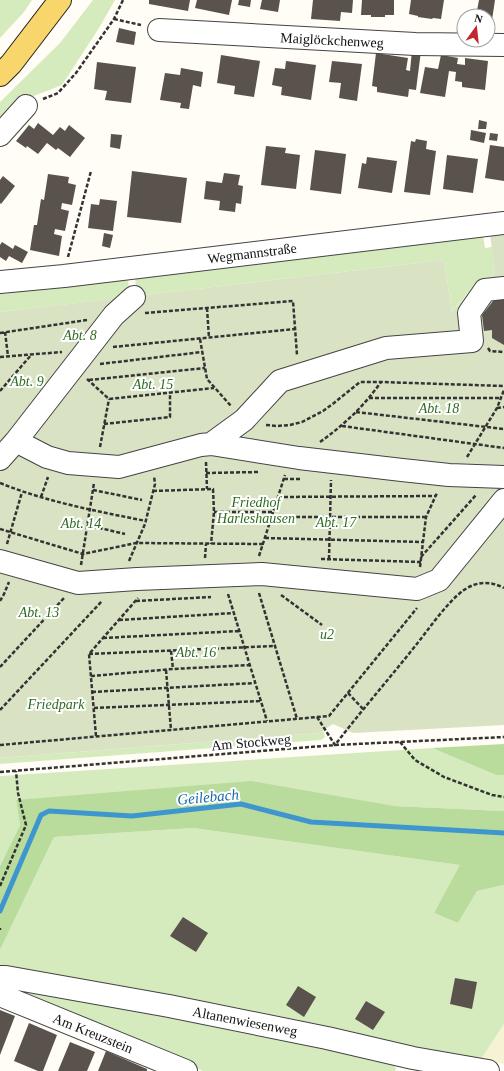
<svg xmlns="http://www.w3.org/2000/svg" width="504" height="1071" viewBox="0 0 504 1071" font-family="'Times New Roman',serif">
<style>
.farmland{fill:#f6f3d4}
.green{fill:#d5ebbd}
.forest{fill:#b9dc9c}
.cemetery{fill:#d9e3c4}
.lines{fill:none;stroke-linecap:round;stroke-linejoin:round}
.stream{stroke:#3f96cf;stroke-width:5}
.building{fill:#5a524d}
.minor-casing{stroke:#444;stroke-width:24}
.major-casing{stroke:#222;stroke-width:24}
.path{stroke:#333;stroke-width:2.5;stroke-dasharray:4 2;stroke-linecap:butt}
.minor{stroke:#fff;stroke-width:22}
.major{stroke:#f9d66b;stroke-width:22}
.labels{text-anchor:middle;stroke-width:4;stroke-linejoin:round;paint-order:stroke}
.street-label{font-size:14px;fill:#111;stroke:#fff}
.park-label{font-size:14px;font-style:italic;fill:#2f6b1f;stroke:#fff}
.water-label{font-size:15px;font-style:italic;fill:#1768a6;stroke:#fff}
</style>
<rect width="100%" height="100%" fill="#fffdf5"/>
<!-- farmland -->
<path class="farmland" d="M504,1024V1064L481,1059Z"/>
<!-- green -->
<path class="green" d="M0,0H32L24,12L0,38Z
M93,0H115L99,28L62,85L26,99L0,128V102L60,43Z
M483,235L485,248L492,247L495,272L489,279L478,281L452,312L444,260L137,296L135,278Z
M128,280L130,297L0,312V294Z
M323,730L325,737L321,740L0,764V758L319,733Z
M432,748L496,775H504V811L394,806L16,800L20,825L0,866V776Z
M193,828L461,865L434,913L458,923L477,891L504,885V1024L481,1059L0,972V950L54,837Z
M16,983L379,1057L395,1065L396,1071H203L0,989Z"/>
<!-- forest -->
<path class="forest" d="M504,744V775H496L432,748Z
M251,781L394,806L504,811V885L477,891L458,923L434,913L460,865L193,828L54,837L0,950V866L20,825L16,800Z"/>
<!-- cemetery -->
<path class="cemetery" d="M504,233V725L353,733L333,724L319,733L0,758V312L444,260L452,312L479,281L489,279L495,272L490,234Z"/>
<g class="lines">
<!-- stream -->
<path class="stream" d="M0,911L41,815L49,811L132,816L241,804L311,822L504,833"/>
</g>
<!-- building -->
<path class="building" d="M149,0H190L188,11L149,4Z
M197,0H232L229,15L195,8Z
M239,0H251L250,7L238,5Z
M262,0H280L278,12L260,9Z
M313,0H353L352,13L341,12L340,21L311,19Z
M362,0H394V15H385V17H371V15H361Z
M411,0H444L441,19L433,18L432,19L418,17V16L409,14Z
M479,0H495L492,20H488V16H476Z
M119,28L136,32L134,45L116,42Z
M412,50L421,51L416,90L409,89L408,97L377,92V87L372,86L376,53L408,58L406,70L410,71Z
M221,55L260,61L254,97L234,94L235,86L217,83Z
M441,55L458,58L457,64L465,65V58L488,61L485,90L462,87V82L455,81L456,72L449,71L445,97L420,93L425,67L438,69Z
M286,61L316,65L311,100L281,95L282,87L272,85L275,68L285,69Z
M332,61L362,64L357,101L339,98L341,83L329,82Z
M97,62L136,67L131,103L105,100L107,91L94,89Z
M181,68L203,72L201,87L193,85L189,109L180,108L181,103L160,100L165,73L180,75Z
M479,120L487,122L486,129H478Z
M38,123L53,135L60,127L65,131L69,125L85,138L70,157L58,148L56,150L47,143L38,154L27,146L26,148L16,141L29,125L34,129Z
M471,130L486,133L484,143L470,140Z
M490,133L498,134L497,141L489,140Z
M111,134L122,135L120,149L110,147Z
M416,139L427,141L426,149L436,151L430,195L404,192L411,141L415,142Z
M490,145L504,147V181L485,178Z
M266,146L286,148L285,153L300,155L296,189L261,185Z
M315,150L346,154L341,194L310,190Z
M447,155L478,159L473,193L443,189Z
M367,157L397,161L392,193L358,188L362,163L366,164Z
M132,171L187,178L181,223L127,217Z
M224,173L240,175L238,185L243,186L241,204L236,203L235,212L219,210L220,201L204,199L206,181L222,183Z
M48,174L69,177L68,183L76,185L72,205L62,203L61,209L69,211L65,231L55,229L54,234L62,236L59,256L30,250L34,225H37L41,199L44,200Z
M3,176L15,186L1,204L0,203V180Z
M100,199L117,201L113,231L88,228L91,204L99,205Z
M104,233L113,235L110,248L102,246Z
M2,242L13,249L15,245L28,252L22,263L9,256L6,261L0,257V245Z
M504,295V345L492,338V330L484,331L482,315L497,296Z
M183,917L208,933L196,952L170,936Z
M455,978L477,982L472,1009L450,1004Z
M298,986L316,997L304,1017L286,1005Z
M366,1001L385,1012L373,1030L355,1019Z
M0,1010L15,1016L0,1055Z
M29,1023L57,1035L43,1071H38L14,1061Z
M70,1042L95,1052L87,1071H58Z
M106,1051L147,1069V1071H98Z"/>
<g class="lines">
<!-- minor casing -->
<g class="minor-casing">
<path id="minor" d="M159,30L415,44L504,45
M0,135L26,106
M0,282L64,276L504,223
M16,441L47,457L68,463L119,467L201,445L211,444L299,458L402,470L449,475L504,477
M211,444L244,420L280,381L386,348L472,341L469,313L485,290L504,288
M0,459L16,441L114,315L134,297
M0,561L78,583L137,579L262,574L417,589L439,580L504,500
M0,977H6L169,1006L327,1038L413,1058L488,1071
M0,995L186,1071"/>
</g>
<!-- major casing -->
<g class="major-casing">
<path id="major" d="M0,75L11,64L60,0"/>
</g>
<!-- path -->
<path class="path" d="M114,19L141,25
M43,99L58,93L76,73L114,19L123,0
M68,257L91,171
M207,308L209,338
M145,313L293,301L297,355
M5,332L8,356
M0,333L87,320
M200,339L207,379L231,406
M113,347L295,329
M488,348L490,351L504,352
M0,357L62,352
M100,364L202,352
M87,379L109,399L214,388
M89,380L205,368
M0,391L32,354
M369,398H501
M497,408L504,407
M356,412L504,429
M104,424L170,417V392
M266,425L277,426L290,425L302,422L323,411L334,403L360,382H381L504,386
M342,426L504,448
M320,442C344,425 364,406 381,382
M100,447L109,399
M467,457L497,408L504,390
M206,462L207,489
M206,473L259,472
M284,479H301
M0,483C47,502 96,511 146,521
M93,490L142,500
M153,491L213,489L214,512L211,544
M41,497L48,477
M278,497L435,496
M214,512H273
M272,517H426
M87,525L125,534
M0,529L83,554L136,543L263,544
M265,538L423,542
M7,544L22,492
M259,556L285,475
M421,557L476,495
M205,558L206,544
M321,559L421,562
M329,559L331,480
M129,561L145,524L155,484L154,476
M81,565L94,483
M420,567L426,517L437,493
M259,593L297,719
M228,594L267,721
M281,595L322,625
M0,601L4,594L9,582
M136,601L211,597
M119,620L234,613
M103,638L239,631
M171,651L173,669
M89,654L275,646
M0,667L64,598
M166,670L171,730
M91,676L173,669L250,665
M92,692L255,683
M348,693L363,709
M94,708L261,701
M0,710L102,601
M317,717L335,745C361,711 389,679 416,645C429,629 447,602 464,590C477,581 491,581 504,588
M96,736L89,654L138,598
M400,742L415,760L444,777L492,795L504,797
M0,745L329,716L417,608
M0,772L335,745L504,737
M0,886L26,825L18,793L16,771
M0,928V930"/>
<!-- minor -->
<use href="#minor" class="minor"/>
<!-- major -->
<use href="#major" class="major"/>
</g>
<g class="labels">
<!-- street labels -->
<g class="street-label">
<text transform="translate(332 40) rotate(3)" y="5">Maiglöckchenweg</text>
<text transform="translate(252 253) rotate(-7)" y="5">Wegmannstraße</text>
<text transform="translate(251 742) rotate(-5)" y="5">Am Stockweg</text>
<text transform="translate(245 1021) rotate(11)" y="5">Altanenwiesenweg</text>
<text transform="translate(93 1033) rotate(22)" y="5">Am Kreuzstein</text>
</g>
<!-- park labels -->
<g class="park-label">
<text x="80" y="340">Abt. 8</text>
<text x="27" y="386">Abt. 9</text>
<text x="153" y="389">Abt. 15</text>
<text x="439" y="413">Abt. 18</text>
<text x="256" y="507">Friedhof<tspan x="256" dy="16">Harleshausen</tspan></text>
<text x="336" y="527">Abt. 17</text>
<text x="81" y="528">Abt. 14</text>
<text x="39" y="617">Abt. 13</text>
<text x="327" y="639">u2</text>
<text x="196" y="657">Abt. 16</text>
<text x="56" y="709">Friedpark</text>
</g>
<!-- water labels -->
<g class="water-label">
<text transform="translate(208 797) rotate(-5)" y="5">Geilebach</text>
</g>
</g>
<!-- north arrow -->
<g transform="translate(476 28) rotate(15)"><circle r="19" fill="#ffffff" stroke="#a0a0a0"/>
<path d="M0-3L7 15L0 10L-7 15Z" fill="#c4262e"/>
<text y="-6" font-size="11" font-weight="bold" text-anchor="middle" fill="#111111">N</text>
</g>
</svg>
